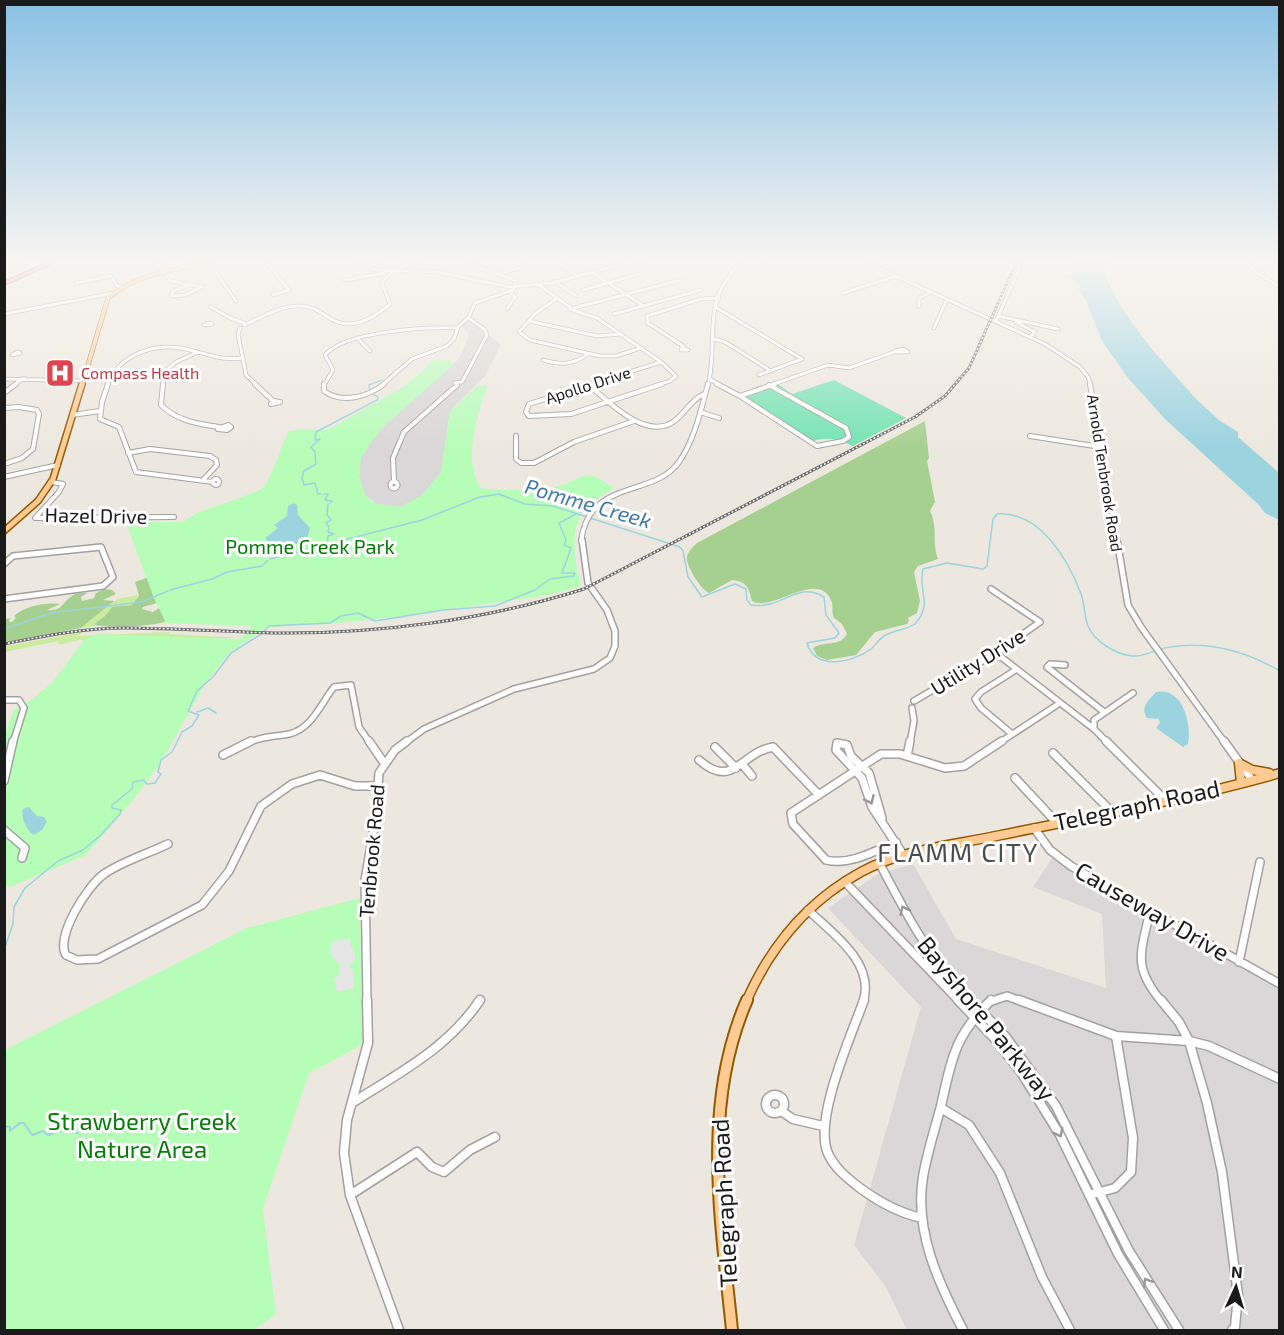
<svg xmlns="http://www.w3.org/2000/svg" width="1284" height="1335" viewBox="0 0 1284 1335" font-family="'Exo 2',sans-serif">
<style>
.residential{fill:#d9d7d7}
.grass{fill:#caec9f}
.forest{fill:#a6d090}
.park{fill:#b6fdb8}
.pitch{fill:#75e3b3}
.parking{fill:#e6e6e6}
.water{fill:#9bd3df}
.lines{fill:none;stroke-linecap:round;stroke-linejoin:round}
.stream-far1{stroke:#9bd3df;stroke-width:1.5}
.stream{stroke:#9bd3df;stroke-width:2}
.minor-far4-casing{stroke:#a1a1a1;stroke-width:4.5}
.minor-far3-casing{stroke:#a1a1a1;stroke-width:6}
.minor-far2-casing{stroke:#a1a1a1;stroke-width:8}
.minor-far1-casing{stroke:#a1a1a1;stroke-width:10}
.minor-casing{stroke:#a1a1a1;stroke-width:11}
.major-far3-casing{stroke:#915900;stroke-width:5}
.major-far2-casing{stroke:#915900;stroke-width:8}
.major-far1-casing{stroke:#915900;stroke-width:11}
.major-casing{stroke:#915900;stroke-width:14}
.highway-casing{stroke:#e01767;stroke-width:3}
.minor-far4{stroke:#fff;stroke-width:3}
.minor-far3{stroke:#fff;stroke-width:4}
.minor-far2{stroke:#fff;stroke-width:5}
.minor-far1{stroke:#fff;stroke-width:7}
.minor{stroke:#fff;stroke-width:8}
.major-far3{stroke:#ffca92;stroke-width:4}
.major-far2{stroke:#ffca92;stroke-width:5}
.major-far1{stroke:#ffca92;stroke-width:8}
.major{stroke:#ffca92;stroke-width:10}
.highway{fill:#ec7f99;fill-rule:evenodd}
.rail-casing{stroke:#686868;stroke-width:3}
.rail{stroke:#fff;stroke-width:1.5;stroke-dasharray:2;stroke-linecap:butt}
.oneway{stroke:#989898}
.labels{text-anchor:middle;stroke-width:6;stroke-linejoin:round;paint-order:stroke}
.far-health-label{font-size:16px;fill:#be3a42;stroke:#fff;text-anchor:start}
.far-street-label{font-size:16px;fill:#1a1a1a;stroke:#fff}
.street-label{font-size:20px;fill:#1a1a1a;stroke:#fff}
.park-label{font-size:20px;fill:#047d07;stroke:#fff}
.water-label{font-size:21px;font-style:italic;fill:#4079a7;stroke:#fff}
.near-street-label{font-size:24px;fill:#1a1a1a;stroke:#fff}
.near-park-label{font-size:24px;fill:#047d07;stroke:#fff}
.near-neighbourhood-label{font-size:26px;letter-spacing:1.5px;fill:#4d4d4d;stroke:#fff}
</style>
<rect width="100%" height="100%" fill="#ede8df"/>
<!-- residential -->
<path class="residential" d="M471,316L488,329L489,335L501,345L485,376L450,411L441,472L422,495L414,501L400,507L377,504L365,495L359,477L361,458L373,439L385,425L459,359L467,341L468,333L462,326Z
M1052,858L1279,988V1330H907L886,1287L854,1245L921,1007L828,908L878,874L913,864L956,939L1106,988L1102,914L1033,887Z"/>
<!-- grass -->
<path class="grass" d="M138,595L139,596L132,605L112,607L105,616L94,624L96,626L81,628L117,599Z
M83,632L79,636L169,632V634L243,638L247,633L251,634L246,638L79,640L59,645L58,641L5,652L6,646Z"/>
<!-- forest -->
<path class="forest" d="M925,421L929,458L927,461L935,502L930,511C938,526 932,544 938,559L918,566L914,572L920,601L917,613L908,618L909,621L907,624L875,632L856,655L827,660L817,656L813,648C824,640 839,648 847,634L842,624L834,618C831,612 834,606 831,600C817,569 772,613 752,601C749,588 747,581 732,580L709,593C700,588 689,570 687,560C686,553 693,547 697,543Z
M149,577L160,602L143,607L142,609L153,612L162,606L166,621C160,626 101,629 94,624L105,616L112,607L132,605L139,596L135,582Z
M104,589L112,590L116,594L103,600L114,601L81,628L5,642V619L10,618L9,622H12L16,618L14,616C25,606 45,602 60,604L47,610C68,613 62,591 87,593L81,597L82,601L94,598L96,593Z"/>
<!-- park -->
<path class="park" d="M435,359L451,361L453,365L385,425L373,439L361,458L359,477L365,495L371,501L377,504L400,507L422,495L441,472L450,411L478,385H488C477,415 462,459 481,488C506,491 538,492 562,485C572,483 582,473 593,476C600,478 608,485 614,488C605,494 593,500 586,507C568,528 575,562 581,586L548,595L405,616L327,624L267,627L229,653L205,684L160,764L133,800L86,855L12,886L5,887L4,737L14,710L31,700L52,683L85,639L97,634L238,639L246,636L251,626L166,623L154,598L127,525L132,522H183L197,513L256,492L265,486L273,470L288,432L299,429L328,430L408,384Z
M360,898L362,1045L309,1073L263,1209L276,1314L254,1330H5V1050L247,928Z"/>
<!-- pitch -->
<path class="pitch" d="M834,380L906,418L853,446C837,438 824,436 807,443L740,398L778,384L792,394Z"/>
<!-- parking -->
<path class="parking" d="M350,938L351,948L355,953V960L349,966L353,969L354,988L337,992L334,979L339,975L340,965L330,954L331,942Z"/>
<!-- water -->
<path class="water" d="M1071,263H1106V276L1112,290L1123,310L1150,347L1196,399L1219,420L1238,432V437L1279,473V526L1277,524L1279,520L1265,513L1259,505L1165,419L1128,378L1102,341L1085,298L1077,289L1088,290L1080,288L1079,284L1068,277L1072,272Z
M294,503L297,505L298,515L310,528L307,539L290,547L265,553L263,549L267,540L265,538L278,528L274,525L287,516L288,506Z
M1156,692C1183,686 1192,725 1188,744L1183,747L1156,728L1160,723L1159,719L1147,718C1140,707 1148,701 1156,692Z
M29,807L37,816L44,817L47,822L42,830L34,835C27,832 20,816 23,809Z"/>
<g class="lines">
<!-- stream-far1 -->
<path class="stream-far1" d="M370,393L369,385L382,380
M316,432L377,400L378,397L372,394
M316,433L315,440L320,439L311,447L315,452L316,464L304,471L302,478L304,485L315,483L318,494H321
M324,494H328L325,500L332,501L330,503
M327,544L328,536L334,534L328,532L329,527L326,523L331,520L327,515L328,504
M270,559L422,520L480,497L499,494L525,504L553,506L680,547L683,551L688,577L702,597L735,584L746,589L747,600L751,605C782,610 797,580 824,597L826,615L839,633L835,638L807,643C815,671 852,663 871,649C876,645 879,639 884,636C894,630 906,630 915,624C934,603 917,591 923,569L947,563L983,569L987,566L993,519L997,514C1040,511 1068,559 1081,594C1085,605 1084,616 1088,626C1094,641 1116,655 1133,656C1140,657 1148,653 1155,651
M170,590L212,579L227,572L262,566L268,560
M4,629L51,613L142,602L168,591
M1160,649C1203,639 1242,649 1280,671
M197,712L208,708L216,713
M4,950L13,924L14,907L25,888L58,861L83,850L100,836L120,814L121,810L112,808V805L132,789L133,782L143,780L147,784L155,783L161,774L158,772L161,760L172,752L182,732L192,726L199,715L188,711L197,691L213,677L231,653L260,635L269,626L330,623L341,616L358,613L375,621L443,610L495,606L535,590L550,579L574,576L575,573H562L571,548L564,545L566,540L559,523L576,514"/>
<!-- stream -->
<path class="stream" d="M4,1126L10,1127V1131L20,1123H24L32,1135L43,1131L48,1135L60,1131L78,1133"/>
<!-- minor-far4 casing -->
<g class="minor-far4-casing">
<path id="minor-far4" d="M209,263L236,301
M253,263H260
M267,263L289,290L273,295
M350,263L378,270L437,272L509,287L553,283L626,263
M557,263L576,275
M638,263L648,269
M867,263L1045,344L1080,367L1088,377L1091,385
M1247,263L1256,272L1280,287
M1280,266V273
M364,267L377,263
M4,271L21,263
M591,272L644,306
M164,273L171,281L202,287
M499,273L520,268L521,266L517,263
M345,280L385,273
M554,281L576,296
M76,283L111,276L117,286L122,287
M191,284L173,291L171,296L185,295L202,287
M539,285L575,311L597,318L661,362
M583,290L636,275
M843,293L897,276
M556,299L536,313L519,332L530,340L600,356H616L641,348
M919,306V298L931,292
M211,307L230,318L247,324
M717,308L802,359
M507,309L515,297L511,293
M570,309L681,280
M4,314L114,293
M614,314L701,290
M998,316L1058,329
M529,321L597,336L621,334
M996,321L1022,263
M1016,322L1035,332L1030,337
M208,323L212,324L204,325Z
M244,325C263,317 280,305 301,306C313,306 321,313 331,319C352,331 374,318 390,304L382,283C390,270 403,266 417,263
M240,328L238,334L246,375L257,385
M934,328L947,299
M714,339L725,342L771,371
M359,340L370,351
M684,348L688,350H681L683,346L648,323L647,316L701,299L719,298
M17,352L20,353L12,355Z
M543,360C560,365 573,365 588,354
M759,375L802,359
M4,379L83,381
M710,379L720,385
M462,382L487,335L484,329L468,318
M14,385L24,378
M107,385C118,357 151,343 180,348C204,352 217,361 243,358
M163,385L164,372L176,362L196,353
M324,385L333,370L325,355C345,331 426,327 457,328
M382,385L412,359L447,346L454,339L458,327L469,317L475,303L513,290L516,282L514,280L467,263
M457,385L455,383L461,382
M588,385L661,362
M658,385L670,381L676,376L661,362
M708,385C716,357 708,315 720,291C725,281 733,272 739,263
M771,385L828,365L849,368L894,352H908L903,349L895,351"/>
</g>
<!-- minor-far3 casing -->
<g class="minor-far3-casing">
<path id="minor-far3" d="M108,384L102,402L100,419L119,427L136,472L213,482
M163,384L161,405C177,421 198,424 219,427
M255,384L273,401
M324,384V391C342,404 368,397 384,384
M593,384L529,404L526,412L529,416L571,414L662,384
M717,384L740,396L775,384
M1090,384L1117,541
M589,385C609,402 645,440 673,422C685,414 690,400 704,394
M4,393L16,384
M740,396L817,446L843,441L849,437L846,428L769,385
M273,401L280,402L271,404Z
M4,408L19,407L37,410L39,414L33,449L22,458L4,464
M700,412L719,418
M72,415L100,411
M228,425L231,427L227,430L218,429Z
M516,436V459L521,463H534L574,442L634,421
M1030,436L1101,447
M128,453L150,449L210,456L216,460L217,465L203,480
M4,477L58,465
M213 482a3 3 0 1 1 6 0a3 3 0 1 1-6 0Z
M390.5 485a3.5 3.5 0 1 1 7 0a3.5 3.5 0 1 1-7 0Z
M52,482L63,484L59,492L35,518L174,517
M394,482L393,458L404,432L457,385L456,384
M581,541C589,478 654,498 679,462C695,439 701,409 708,384"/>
</g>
<!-- minor-far2 casing -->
<g class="minor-far2-casing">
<path id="minor-far2" d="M1117,540L1128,605L1141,627L1225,743
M4,564L13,556L101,547L113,577L103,586L4,599
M996,653L1094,729L1108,743
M1065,665L1050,664L1047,667L1104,712
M4,700H19L24,708L13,743
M914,701L996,653L1040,622L991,589
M1094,729V720L1133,693
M1012,734L981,708L975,699L981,692L1014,671
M248,743C262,736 274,737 289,734C312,729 321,703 334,687L351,685L359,727L370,743
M405,743L424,729L514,689L594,669L610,658L615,646V631L607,610L588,583L582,540
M910,743L914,721L912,708
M999,743L1057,705"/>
</g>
<!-- minor-far1 casing -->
<g class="minor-far1-casing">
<path id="minor-far1" d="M369,741L384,763
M1106,741L1165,800
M1224,741L1252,780
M715,747L736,768
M1053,753L1111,811
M223,755L251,741
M907,756L910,741
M699,760C733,790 740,753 773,747L819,795
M742,764L752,776
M1015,778L1057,823
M4,781L13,741
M882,818L869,773L851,756L847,745L837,743L836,750L862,778L872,807L904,856
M1034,828L1050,850L1071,866L1280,984
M4,830L25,848L22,858
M896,842C875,851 849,866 826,860L793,824L791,813L881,754H900L945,768L964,766L1002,741
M168,844C147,854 123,861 104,874C87,886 55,937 66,955L77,960L98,959L202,905L229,871L261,806L292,784L320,775L355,786H377
M880,864C907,916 930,960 972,1002
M845,882L960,1002
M808,910C832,933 876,963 863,1002
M1150,911C1141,952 1132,967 1162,1002
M1239,962L1260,862
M367,1002L365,880L375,822L379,773L395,750L407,741
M479,1002L480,1000
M989,1002L1007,996L1023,1002"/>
</g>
<!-- minor casing -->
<g class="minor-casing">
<path id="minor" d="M367,1000L368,1043L347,1120L344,1153L350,1195L399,1330
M864,1000C851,1036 815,1116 827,1151C833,1167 847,1178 860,1188C879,1202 899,1213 922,1218
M958,1000L995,1039L1021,1072L1060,1135L1118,1254L1164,1330
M970,1000L1005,1036L1056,1106L1129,1251L1179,1330
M1019,1000L1116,1036L1189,1041L1209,1046L1280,1079
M1161,1000L1179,1022L1189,1041L1207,1103L1222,1172L1238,1295L1235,1327L1232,1330
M766 1104a9 9 0 1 1 18 0a9 9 0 1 1-18 0Z
M352,1103C399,1073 448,1048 480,1000
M941,1108L969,1125L1000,1173L1042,1277L1070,1330
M781,1111L793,1119L823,1126
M350,1195L417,1152L432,1167L444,1172L470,1150L495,1137
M1089,1195L1115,1188L1131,1172L1133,1138L1116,1036
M963,1330C939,1284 914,1231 923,1177C927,1153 935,1129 941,1106C952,1058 954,1037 991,1000"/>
</g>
<!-- major-far3 casing -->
<g class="major-far3-casing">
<path id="major-far3" d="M157,263L164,273
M82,385L108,298C137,274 172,270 208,263"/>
</g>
<!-- major-far2 casing -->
<g class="major-far2-casing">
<path id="major-far2" d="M4,531L38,501L53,479L82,384"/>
</g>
<!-- major-far1 casing -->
<g class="major-far1-casing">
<path id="major-far1" d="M1239,763L1252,770L1269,773
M1239,763L1241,783
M746,1002C770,947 808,901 861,872C903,849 955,845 1001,835C1094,816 1188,799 1280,773"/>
</g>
<!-- major casing -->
<g class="major-casing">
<path id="major" d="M732,1330C721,1220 701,1105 747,1000"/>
</g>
<!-- highway casing -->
<g class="highway-casing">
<path id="highway" d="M48,263H53L4,285V282Z"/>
</g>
<!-- minor-far4 -->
<use href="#minor-far4" class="minor-far4"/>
<!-- minor-far3 -->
<use href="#minor-far3" class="minor-far3"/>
<!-- minor-far2 -->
<use href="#minor-far2" class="minor-far2"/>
<!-- minor-far1 -->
<use href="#minor-far1" class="minor-far1"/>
<!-- minor -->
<use href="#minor" class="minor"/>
<!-- major-far3 -->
<use href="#major-far3" class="major-far3"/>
<!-- major-far2 -->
<use href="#major-far2" class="major-far2"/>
<!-- major-far1 -->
<use href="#major-far1" class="major-far1"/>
<!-- major -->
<use href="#major" class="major"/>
<!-- highway -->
<use href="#highway" class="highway"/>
<!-- rail casing -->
<g class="rail-casing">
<path id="rail" d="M4,644C44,636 84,628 125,628C175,628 225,632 275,633C378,634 486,620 584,589L915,417L945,396L969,368L1016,263"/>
</g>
<!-- rail -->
<use href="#rail" class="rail"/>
</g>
<!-- one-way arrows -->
<defs><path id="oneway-chevron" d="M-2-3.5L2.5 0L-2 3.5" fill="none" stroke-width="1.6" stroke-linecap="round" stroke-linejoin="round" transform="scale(1.5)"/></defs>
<g class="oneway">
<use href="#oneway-chevron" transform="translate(870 800) rotate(66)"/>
<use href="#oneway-chevron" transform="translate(904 910) rotate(-117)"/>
<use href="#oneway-chevron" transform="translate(1059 1133) rotate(63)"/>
<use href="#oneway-chevron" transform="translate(1147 1282) rotate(-122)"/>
</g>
<!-- sky -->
<linearGradient id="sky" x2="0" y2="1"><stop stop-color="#89c0e4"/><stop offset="0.58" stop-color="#f7f5f1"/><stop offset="1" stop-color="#f7f5f1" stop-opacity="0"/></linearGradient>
<rect width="1284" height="450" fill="url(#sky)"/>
<!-- icons -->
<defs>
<g id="hospital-square" transform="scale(1.5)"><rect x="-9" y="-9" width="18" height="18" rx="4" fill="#e0444e" stroke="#fff"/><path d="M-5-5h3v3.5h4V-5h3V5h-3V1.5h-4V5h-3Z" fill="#fff"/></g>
</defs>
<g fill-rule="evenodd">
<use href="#hospital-square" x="60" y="373"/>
</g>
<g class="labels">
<!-- far-health labels -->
<g class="far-health-label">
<text x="81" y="379">Compass Health</text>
</g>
<!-- far-street labels -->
<g class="far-street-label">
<text transform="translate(588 385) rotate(-18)" y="6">Apollo Drive</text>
<text transform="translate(1105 473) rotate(81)" y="6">Arnold Tenbrook Road</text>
</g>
<!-- street labels -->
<g class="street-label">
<text transform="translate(96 516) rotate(1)" y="7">Hazel Drive</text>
<text transform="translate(978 662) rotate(-32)" y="7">Utility Drive</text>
<text transform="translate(372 851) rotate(-85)" y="7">Tenbrook Road</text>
</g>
<!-- park labels -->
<g class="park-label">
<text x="310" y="554">Pomme Creek Park</text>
</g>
<!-- water labels -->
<g class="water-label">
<text transform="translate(588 504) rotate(16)" y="7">Pomme Creek</text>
</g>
<!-- near-street labels -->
<g class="near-street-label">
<text transform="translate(1137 806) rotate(-12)" y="8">Telegraph Road</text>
<text transform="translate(1152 912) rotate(30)" y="8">Causeway Drive</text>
<text transform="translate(986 1019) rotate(51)" y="8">Bayshore Parkway</text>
<text transform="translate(725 1203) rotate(-93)" y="8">Telegraph Road</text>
</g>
<!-- near-park labels -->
<g class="near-park-label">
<text x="142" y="1130">Strawberry Creek<tspan x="142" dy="28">Nature Area</tspan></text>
</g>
<!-- near-neighbourhood labels -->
<g class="near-neighbourhood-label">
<text x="958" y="862">FLAMM CITY</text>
</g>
</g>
<!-- border -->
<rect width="1284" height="1335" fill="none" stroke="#1a1a1a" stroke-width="12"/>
<!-- north arrow -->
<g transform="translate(1236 1287) rotate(4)" stroke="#ffffff" stroke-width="4.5" paint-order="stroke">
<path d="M0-4.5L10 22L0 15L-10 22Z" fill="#1a1a1a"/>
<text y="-9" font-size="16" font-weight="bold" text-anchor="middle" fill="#1a1a1a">N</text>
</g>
</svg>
